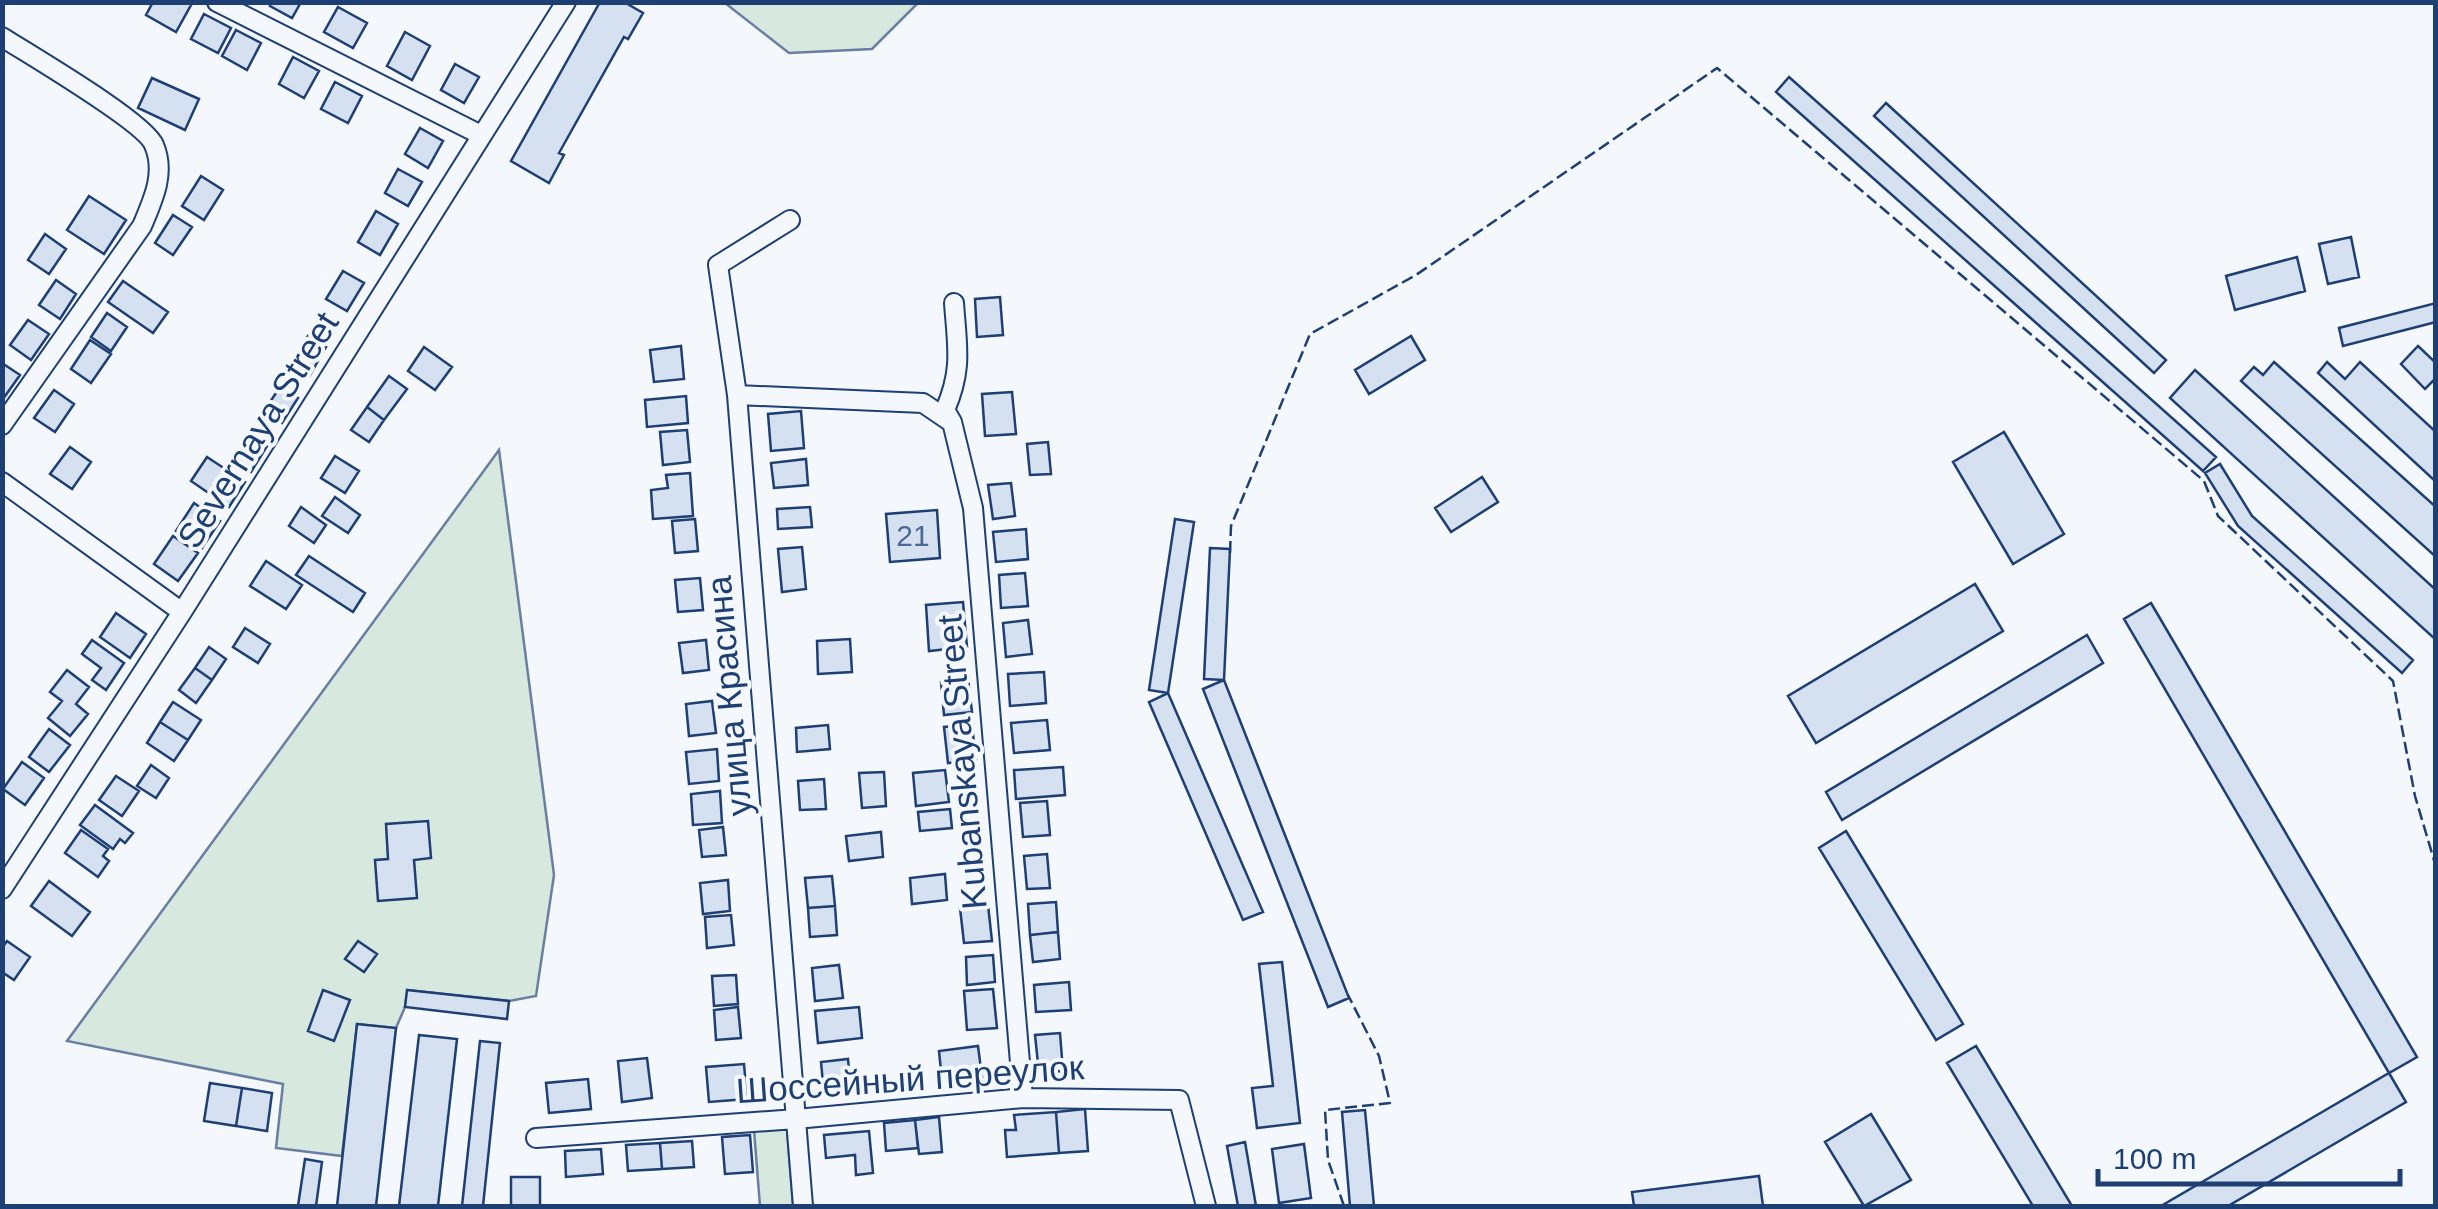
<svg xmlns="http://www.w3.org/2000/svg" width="2438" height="1209" viewBox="0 0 2438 1209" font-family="Arial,sans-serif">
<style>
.green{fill:#d7e8df;stroke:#687fa3;stroke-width:2.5}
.building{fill:#d5e0f0;stroke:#1d3f73;stroke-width:2.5}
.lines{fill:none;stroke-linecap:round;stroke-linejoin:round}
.minor-casing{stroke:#1d3f73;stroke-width:22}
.minor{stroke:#f4f7fb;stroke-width:18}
.fence{stroke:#1d3f73;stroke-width:2.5;stroke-dasharray:12 5;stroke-linecap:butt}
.labels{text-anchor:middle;stroke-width:8;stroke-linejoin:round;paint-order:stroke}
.number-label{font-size:30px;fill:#4b6792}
.street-label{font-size:35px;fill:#1d3f73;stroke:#f4f7fb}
</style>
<rect width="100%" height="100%" fill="#f4f7fb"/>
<!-- green -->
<path class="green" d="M725,3H918L872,49L789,53Z
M499,450L554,875L536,996L509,1001L408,990L405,1007L396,1028L357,1024L342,1156L276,1148L283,1084L67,1041Z
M787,1129L793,1206H760L754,1130Z"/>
<!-- building -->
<path class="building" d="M153,2H187L191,5L176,32L146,15Z
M272,2H301L292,18L270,6Z
M600,2H624L643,13L628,39L624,37L559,153L564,155L549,183L511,161Z
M338,7L367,23L353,48L324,32Z
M204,14L231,28L218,53L191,39Z
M236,30L261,43L247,70L222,56Z
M405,32L430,46L412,80L387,66Z
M293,57L319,71L304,98L279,84Z
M455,64L479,77L464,103L441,90Z
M1789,77L2216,457L2203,471L1776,92Z
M152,78L199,99L185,130L138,108Z
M335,82L362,96L348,123L321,109Z
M1886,103L2166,360L2154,373L1874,116Z
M420,128L443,141L428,168L405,154Z
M398,169L422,182L408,206L385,193Z
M201,176L223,190L204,220L182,206Z
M89,196L126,220L104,254L67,230Z
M376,211L398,224L380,255L358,242Z
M173,215L192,227L173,255L155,243Z
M45,234L66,249L49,274L28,260Z
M2351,237L2359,277L2328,284L2319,244Z
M2297,257L2305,291L2235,310L2226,276Z
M343,271L364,283L347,311L326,299Z
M56,280L76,294L60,319L39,305Z
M123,281L168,312L153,333L108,302Z
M1000,297L1003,335L977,337L975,299Z
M2436,303V322L2343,346L2339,328Z
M107,313L127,327L111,351L91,337Z
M28,320L49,334L31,360L10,345Z
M308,336L326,347L310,375L291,364Z
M1411,336L1425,360L1369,394L1355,370Z
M90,340L111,354L91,383L71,369Z
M681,346L684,379L654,382L650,350Z
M2418,346L2436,363V378L2425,389L2401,364Z
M424,347L452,367L435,390L408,371Z
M2274,362L2436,507V557L2241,381L2254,367L2263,375Z
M2327,362L2345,379L2360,362L2436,432L2435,481L2318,373Z
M2,363L20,375L3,399L2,398Z
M2195,370L2436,590V640L2170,398Z
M389,376L407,389L384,420L367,407Z
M280,387L298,398L282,423L264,411Z
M54,390L74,404L55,432L34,418Z
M1012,392L1016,434L985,436L982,394Z
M686,396L688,423L647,427L645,400Z
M367,407L384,420L369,442L351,430Z
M801,411L804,448L771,451L768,414Z
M687,430L690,462L663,465L660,432Z
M2004,432L2064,534L2013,564L1953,462Z
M249,434L267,446L251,472L232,460Z
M1048,442L1051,474L1030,475L1027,444Z
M70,447L91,462L72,489L50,474Z
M335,456L359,471L345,493L321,478Z
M207,457L245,482L229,507L191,481Z
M806,459L808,485L774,488L771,463Z
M2220,464L2252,516L2413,660L2402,673L2238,526L2205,473Z
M690,473L693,516L653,519L651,490L668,488L666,475Z
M1482,477L1498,502L1451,532L1435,508Z
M1011,483L1015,516L993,519L988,485Z
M335,497L360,515L348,533L322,516Z
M194,503L220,521L202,548L176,531Z
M301,507L326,525L314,543L289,526Z
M810,507L812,527L778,529L777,509Z
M937,510L940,558L890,562L886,514Z
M695,519L698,551L675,553L672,521Z
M1175,519L1194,522L1168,693L1149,690Z
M1026,529L1028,559L996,562L993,532Z
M173,536L198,553L178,581L154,564Z
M802,547L806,589L782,592L778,549Z
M1210,548L1230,549L1224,680L1204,679Z
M309,556L365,593L353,612L296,575Z
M266,561L302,585L286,609L250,586Z
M1025,573L1028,606L1001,608L999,575Z
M700,578L703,610L678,612L675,580Z
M1975,584L2003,631L1816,743L1788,696Z
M963,602L967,647L929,651L926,605Z
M2151,603L2417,1057L2389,1073L2124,619Z
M116,613L146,634L130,658L100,637Z
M1028,620L1032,654L1006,657L1003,623Z
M245,628L270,644L258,663L233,647Z
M2087,635L2103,663L1842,820L1826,792Z
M850,639L852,672L818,674L817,641Z
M92,640L124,663L106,690L92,680L101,668L82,654Z
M706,640L709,670L683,673L679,643Z
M209,647L226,659L212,680L195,668Z
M195,668L212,680L196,703L179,690Z
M67,670L89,687L76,704L88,714L70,736L48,718L62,701L50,692Z
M1044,672L1046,703L1010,706L1008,674Z
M968,679L972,712L944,715L941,682Z
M1224,680L1349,998L1328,1007L1203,689Z
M1168,693L1263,912L1243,920L1149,702Z
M712,701L716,733L689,736L686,704Z
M173,702L201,720L188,740L160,722Z
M1047,720L1050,750L1014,753L1011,723Z
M160,722L188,740L174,761L147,743Z
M828,725L830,749L797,752L796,728Z
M972,725L976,760L948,763L944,727Z
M49,729L70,745L49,772L29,757Z
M717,749L719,781L689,784L686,752Z
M22,762L44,778L25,805L3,789Z
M151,765L169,778L156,798L137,786Z
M1063,767L1065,795L1016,799L1014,770Z
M945,770L949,802L916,806L913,773Z
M884,772L886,806L862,808L859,773Z
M116,776L139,791L122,816L99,800Z
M824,779L826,809L800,810L798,781Z
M720,791L722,823L693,825L691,794Z
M1047,801L1050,835L1023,837L1020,803Z
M95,805L133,833L125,843L120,839L113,849L80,825Z
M950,809L952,828L920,831L918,812Z
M428,821L431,858L414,860L417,898L378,901L375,860L388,859L386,824Z
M723,827L726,855L702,857L699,830Z
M81,830L108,849L103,856L109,861L98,877L65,853Z
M1846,831L1963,1024L1936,1040L1819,848Z
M881,832L883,857L849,861L846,836Z
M1047,854L1050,888L1027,889L1024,856Z
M945,874L947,900L912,904L910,878Z
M832,876L835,906L808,908L805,878Z
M728,880L730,911L703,914L700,883Z
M49,881L90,912L72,936L31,906Z
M1056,902L1058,932L1030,935L1028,904Z
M988,905L992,941L964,943L960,908Z
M835,906L837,935L810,937L808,908Z
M731,915L734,945L707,948L705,917Z
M1058,932L1060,959L1033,962L1030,935Z
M7,941L30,957L14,980L2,972V948Z
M358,941L377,954L364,972L345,959Z
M993,955L995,982L967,985L966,957Z
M1282,962L1300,1123L1257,1128L1252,1088L1273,1086L1259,964Z
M839,965L843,998L815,1001L812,968Z
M736,975L738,1004L714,1006L712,976Z
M1069,982L1071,1010L1036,1012L1034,985Z
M993,989L997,1028L967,1030L964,991Z
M323,990L350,1000L334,1041L308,1031Z
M407,990L509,1001L507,1019L405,1007Z
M738,1007L741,1038L716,1040L714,1010Z
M859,1007L862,1038L818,1043L815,1011Z
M357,1024L396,1028L376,1206H337Z
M1060,1033L1063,1071L1039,1073L1035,1035Z
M419,1035L457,1039L438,1206H399Z
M480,1041L500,1043L483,1206H462Z
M978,1046L982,1077L942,1081L939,1051Z
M1976,1046L2072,1206H2033L1947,1063Z
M647,1058L652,1098L622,1102L618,1061Z
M848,1059L851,1091L824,1094L821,1062Z
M744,1064L747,1099L709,1102L706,1067Z
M2389,1073L2406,1102L2228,1206H2161Z
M588,1079L591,1109L549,1113L546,1083Z
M210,1083L242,1088L236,1126L204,1121Z
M242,1088L272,1093L267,1131L236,1126Z
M1085,1109L1088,1151L1059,1153L1056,1112Z
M1365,1110L1374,1206H1350L1342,1112Z
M1056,1112L1059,1153L1007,1157L1005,1130H1016L1014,1115Z
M1871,1114L1911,1180L1864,1206L1825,1142Z
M939,1117L942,1152L919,1154L915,1120Z
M915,1120L918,1148L886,1151L884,1123Z
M869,1131L873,1173L856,1175L855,1155L826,1158L824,1135Z
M750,1135L753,1172L725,1174L722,1137Z
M692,1141L694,1167L662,1169L660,1143Z
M1245,1142L1256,1206H1238L1227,1146Z
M660,1143L662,1169L628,1171L626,1145Z
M1304,1144L1311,1198L1279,1203L1272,1149Z
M601,1149L603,1174L566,1177L565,1151Z
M305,1159L322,1162L316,1206H298Z
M1759,1176L1763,1206H1634L1632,1192Z
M511,1177H540V1206H511Z"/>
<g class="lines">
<!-- minor casing -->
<g class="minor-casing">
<path id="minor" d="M217,2L481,135
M2,37C30,55 145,122 154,145C166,173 153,200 142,226L2,425
M790,220L718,265L737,395L803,1206
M954,303C957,346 963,369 945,410L952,422L973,508L1023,1098
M737,395L923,403L951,422
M2,482L182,612
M2,889L182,612L566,2
M536,1138L796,1119L1023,1098L1179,1100L1206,1206"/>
</g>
<!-- minor -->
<use href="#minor" class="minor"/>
<!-- fence -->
<path class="fence" d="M1230,553L1231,526L1310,334L1416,275L1717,68L2204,481L2218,516L2393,681L2415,796L2436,867
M1344,1206L1328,1160L1325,1110L1390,1103L1379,1056L1348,995"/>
</g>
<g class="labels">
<!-- number labels -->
<g class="number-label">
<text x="913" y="546">21</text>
</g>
<!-- street labels -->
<g class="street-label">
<text transform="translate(258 430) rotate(-58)" y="12">Severnaya Street</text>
<text transform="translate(729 696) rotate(-95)" y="12">улица Красина</text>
<text transform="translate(962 762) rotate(-95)" y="12">Kubanskaya Street</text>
<text transform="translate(910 1079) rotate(-4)" y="12">Шоссейный переулок</text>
</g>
</g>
<!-- border -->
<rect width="2438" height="1209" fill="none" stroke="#1d3f73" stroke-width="10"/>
<!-- scale -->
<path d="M2098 1169v15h302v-15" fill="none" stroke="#1d3f73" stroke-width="5"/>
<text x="2113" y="1169" font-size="30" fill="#1d3f73" stroke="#f4f7fb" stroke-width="8" paint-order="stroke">100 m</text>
</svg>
